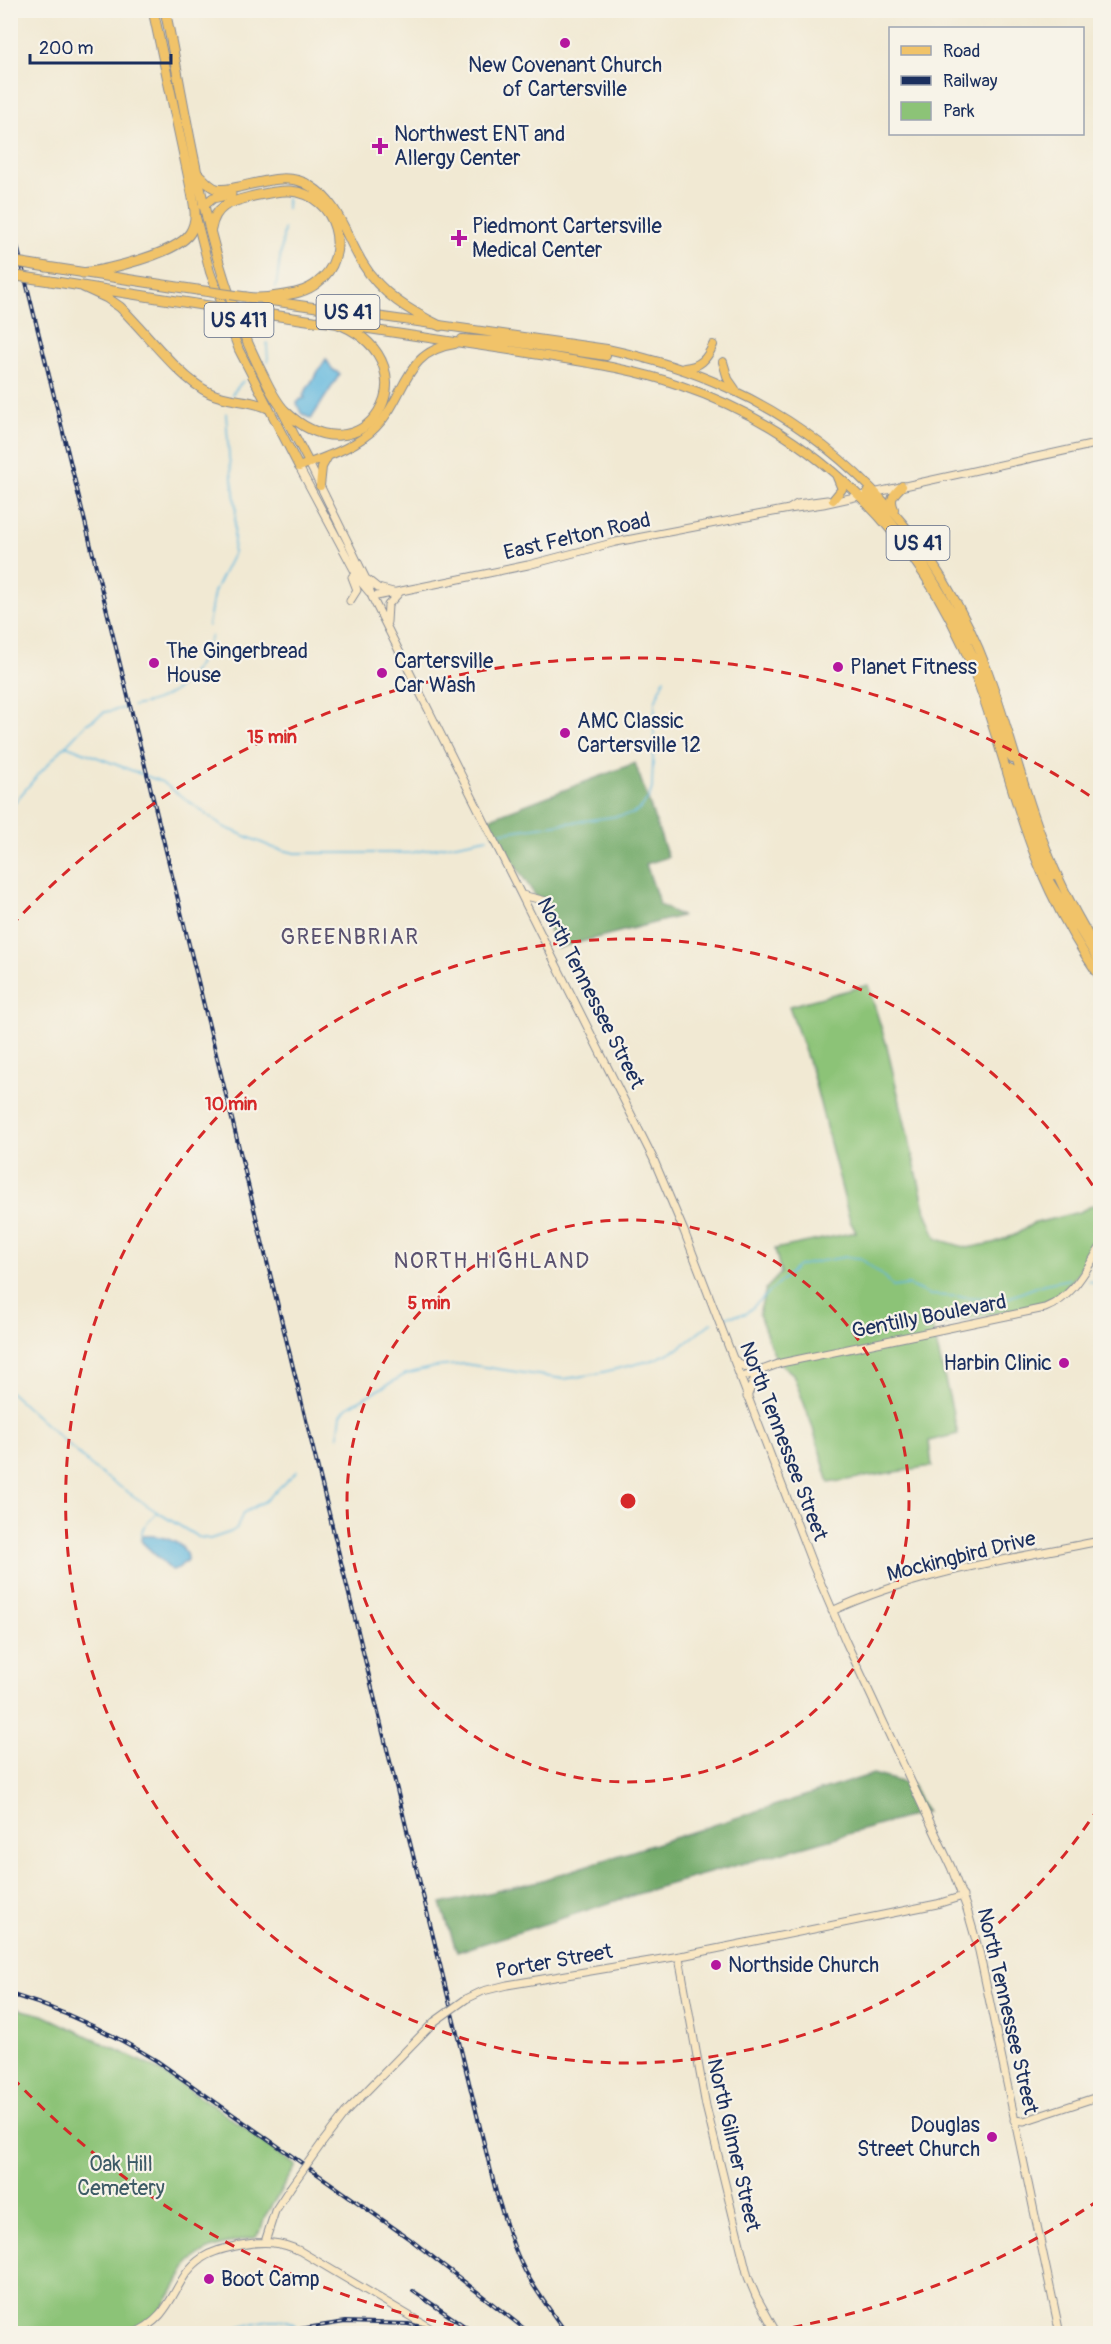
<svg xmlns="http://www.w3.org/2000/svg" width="1111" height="2344" viewBox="0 0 1111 2344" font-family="Pangolin,sans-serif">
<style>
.green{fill:#8cc377;stroke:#54796a;stroke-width:1.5}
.forest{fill:#71a968;stroke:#466c63;stroke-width:1.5}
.water{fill:#61b7de;stroke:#3e739e;stroke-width:1.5}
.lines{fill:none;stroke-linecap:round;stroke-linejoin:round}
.stream{stroke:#61b7de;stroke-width:1.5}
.secondary-casing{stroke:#868c98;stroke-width:9}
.primary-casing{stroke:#868c98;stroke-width:10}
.highway-casing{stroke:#868c98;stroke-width:11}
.secondary{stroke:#f9e7c3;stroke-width:7}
.primary{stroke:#f1c369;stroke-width:8}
.highway{stroke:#f1c369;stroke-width:9}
.rail-casing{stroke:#1b2f5e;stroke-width:4}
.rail{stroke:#f7f3e8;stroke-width:1.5;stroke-dasharray:4.5;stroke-linecap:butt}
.secondary-bridge-casing{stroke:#868c98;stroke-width:9;stroke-linecap:butt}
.highway-bridge-casing{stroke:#868c98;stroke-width:11;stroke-linecap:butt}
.secondary-bridge{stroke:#f9e7c3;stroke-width:7}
.highway-bridge{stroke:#f1c369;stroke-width:9}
.ring{fill:none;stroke:#d62828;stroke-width:3;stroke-dasharray:10 8}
.poi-dot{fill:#b5179e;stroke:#f7f3e8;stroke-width:2}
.labels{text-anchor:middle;stroke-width:4.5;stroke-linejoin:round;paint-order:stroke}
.shield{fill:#f7f3e8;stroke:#5d6a87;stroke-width:1.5}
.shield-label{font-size:20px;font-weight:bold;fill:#1b2f5e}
.poi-label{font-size:21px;fill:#1b2f5e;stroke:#f7f3e8;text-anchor:start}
.street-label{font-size:21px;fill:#1b2f5e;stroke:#f7f3e8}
.park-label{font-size:21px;fill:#3d5b66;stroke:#f7f3e8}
.neighbourhood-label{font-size:22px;letter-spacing:1.5px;fill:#5a5270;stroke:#f7f3e8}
.centre{fill:#d62828;stroke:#f7f3e8;stroke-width:3}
.ring-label{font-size:18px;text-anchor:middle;font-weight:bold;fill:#d62828;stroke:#f7f3e8;stroke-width:4.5;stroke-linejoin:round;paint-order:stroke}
</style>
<rect width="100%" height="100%" fill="#f7f3e8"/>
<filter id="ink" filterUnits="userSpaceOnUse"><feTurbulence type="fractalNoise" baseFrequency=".0167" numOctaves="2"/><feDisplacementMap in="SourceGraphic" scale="12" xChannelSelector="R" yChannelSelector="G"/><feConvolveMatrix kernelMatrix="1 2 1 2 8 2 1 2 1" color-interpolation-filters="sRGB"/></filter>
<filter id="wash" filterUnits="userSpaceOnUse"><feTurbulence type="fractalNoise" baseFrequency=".008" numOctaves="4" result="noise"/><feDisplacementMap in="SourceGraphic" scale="24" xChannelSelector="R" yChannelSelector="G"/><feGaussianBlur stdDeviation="1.35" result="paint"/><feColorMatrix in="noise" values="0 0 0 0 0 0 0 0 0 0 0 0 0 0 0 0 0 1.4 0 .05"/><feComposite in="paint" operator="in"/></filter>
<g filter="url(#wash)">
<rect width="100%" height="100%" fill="#f1e9d3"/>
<!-- green -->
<path class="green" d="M868,985L886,1043L926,1212L937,1239L967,1248L993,1243L1015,1235L1032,1224L1079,1212L1100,1202V1241L1068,1287L1049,1300L1031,1306L932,1326L958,1434L929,1441L932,1466L829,1483L812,1425L793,1374L776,1360L759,1314L766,1289L781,1273L775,1249L856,1232L850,1221L812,1072L789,1006Z
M10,2007L43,2015L155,2068L216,2107L296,2166L265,2216L261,2230L256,2237C232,2243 209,2245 190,2262L161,2311L143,2325L124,2333H11Z"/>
<!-- forest -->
<path class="forest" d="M635,763L668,857L646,864L660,905L681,916L557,948L537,898L485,820Z
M873,1774L912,1785L926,1812L656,1888L457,1952L441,1904L539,1881Z"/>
<!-- water -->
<path class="water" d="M326,359L332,369L340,374L311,419L301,413L297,403L301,399L305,398L303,395Z
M143,1536C158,1535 187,1540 187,1560L177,1569L171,1570L142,1542L141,1539Z"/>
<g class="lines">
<!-- stream -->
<path class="stream" d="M287,196V209
M276,288L284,229
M267,343L268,362
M232,394L243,381
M208,626L214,592L233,554L236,507L229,457L226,413
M133,706C178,699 196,677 211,636
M65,745L162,782L224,827L274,848L295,853H410L487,838
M10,808L36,777L85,725L105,712L125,708
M497,833L632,814L639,810L649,798L652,788L655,702L664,679
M1089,1281L1100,1284
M723,1317L745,1314L798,1266L816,1262L845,1257L860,1258L887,1279L893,1287L908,1285L930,1295L1005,1299L1044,1284L1070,1279
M10,1392L97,1471L157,1512L198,1537L210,1539L231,1532L237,1528L243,1513L265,1501L297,1471
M338,1437L341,1415L346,1408L406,1374L434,1367L465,1364L564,1379L595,1374L653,1360L678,1349L712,1322
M141,1537L143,1528L156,1513
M301,2331L304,2334
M221,2334C241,2327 280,2311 296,2326"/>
</g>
</g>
<g filter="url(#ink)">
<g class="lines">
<!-- secondary casing -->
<g class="secondary-casing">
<path id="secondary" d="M309,463L366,579L372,597L653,1158L684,1231L812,1563L846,1642L951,1867L966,1906L979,1951L1060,2334
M299,467L360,581L369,592
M789,509L797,504L827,500
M368,580L378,588L393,592
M372,597L528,565L616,542L789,509L823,504L1100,443
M350,601L357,590L352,577
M387,622L388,605L399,593
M522,895L546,901
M733,1359L745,1367L757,1370
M740,1378L781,1363L1045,1308C1073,1297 1085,1271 1100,1248
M747,1397L757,1372
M832,1611C915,1572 1011,1559 1100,1541
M679,1957L706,2106L748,2277L756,2296L777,2334
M466,1999L483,1991L507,1985L686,1955L937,1904L963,1896
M1014,2120L1024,2121L1100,2096
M322,2143L345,2113L434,2022
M265,2242L275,2211L290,2188
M132,2334C177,2316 171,2279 202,2258C214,2250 228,2248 241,2245C262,2241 280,2241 300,2251L440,2334"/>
</g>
<!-- primary casing -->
<g class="primary-casing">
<path id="primary" d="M196,217L210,272L239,350L299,467C325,457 357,447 376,427C407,396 403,351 455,344
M264,300L607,349C649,358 690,370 728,388C849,443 942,548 988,672C1012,737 1027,806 1055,870C1068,899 1083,927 1100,954
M342,325C402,334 462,343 522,352C575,361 628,367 679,385C815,431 919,534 972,667C1001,740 1016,819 1050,891C1064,921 1081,950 1100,977
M462,339L511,342L606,356
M723,362L728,379L735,389
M684,368C700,367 707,359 713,345
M281,409L309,463
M320,486L322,467L328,456
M867,493L918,555L969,639
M833,500L842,489L837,477
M894,509C889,498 894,494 902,486
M967,643L985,682L1010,756L1012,759H1017
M1005,767L1013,771L1034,834L1052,876
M1048,879L1100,963"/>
</g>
<!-- highway casing -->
<g class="highway-casing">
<path id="highway" d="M165,10C190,129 204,255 258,365C266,380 273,399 285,411C363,486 437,367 341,325C333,322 323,322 314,321C293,318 272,315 251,312
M199,175C205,180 209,187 217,189C224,191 232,188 239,187C262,182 289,172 310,186C340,204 345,236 363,264C381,294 410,311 440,326
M203,206L213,198L231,194
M211,229C215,206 229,202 250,197C263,194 277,190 290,191C337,194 354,256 317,283C306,292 292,294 278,296C267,298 257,299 246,297
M47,267L197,290
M82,273C106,270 177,254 190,233C198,220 195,208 192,193L153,10
M50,281L202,305
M81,286L107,298L120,307C146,332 179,378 210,393C229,402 250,399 268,408"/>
</g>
<!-- secondary -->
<use href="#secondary" class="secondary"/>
<!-- primary -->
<use href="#primary" class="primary"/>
<!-- highway -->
<use href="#highway" class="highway"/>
<!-- rail casing -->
<g class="rail-casing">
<path id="rail" d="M10,217L496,2192C504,2218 512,2246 525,2271C537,2293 552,2313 567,2334
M10,1994C63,2010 110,2032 157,2061L411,2240L531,2334
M413,2291L476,2334
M267,2334L345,2322L408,2324L455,2334"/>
</g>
<!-- rail -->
<use href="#rail" class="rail"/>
<!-- secondary-bridge casing -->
<g class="secondary-bridge-casing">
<path id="secondary-bridge" d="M434,2022L466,1999
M290,2188L322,2143"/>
</g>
<!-- highway-bridge casing -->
<g class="highway-bridge-casing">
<path id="highway-bridge" d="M10,261L47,267
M10,275L50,281
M197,290L246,297
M202,305L251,312"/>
</g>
<!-- secondary-bridge -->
<use href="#secondary-bridge" class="secondary-bridge"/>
<!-- highway-bridge -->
<use href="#highway-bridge" class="highway-bridge"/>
</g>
</g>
<!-- distance rings -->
<g class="ring">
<circle cx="628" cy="1501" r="281"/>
<path d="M1099 1807A562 562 0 1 1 1099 1195"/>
<path d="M1099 2200A843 843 0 0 1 767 2332M489 2332A843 843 0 0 1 11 2076M11 926A843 843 0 0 1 1099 802"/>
</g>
<!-- markers -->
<g class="poi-dot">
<circle cx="565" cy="43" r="6"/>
<path d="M377 137h6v6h6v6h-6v6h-6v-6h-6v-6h6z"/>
<path d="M456 229h6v6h6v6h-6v6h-6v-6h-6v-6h6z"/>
<circle cx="154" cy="663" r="6"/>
<circle cx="838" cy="667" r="6"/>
<circle cx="382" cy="673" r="6"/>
<circle cx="565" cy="733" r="6"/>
<circle cx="1064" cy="1363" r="6"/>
<circle cx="716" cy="1965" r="6"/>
<circle cx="992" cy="2137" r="6"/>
<circle cx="209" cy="2279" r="6"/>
</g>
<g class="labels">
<!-- shield labels -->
<g class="shield">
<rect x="316.5" y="295" width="63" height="34" rx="4.5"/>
<rect x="204.5" y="303" width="69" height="34" rx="4.5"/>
<rect x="886.5" y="526" width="63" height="34" rx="4.5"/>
</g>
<g class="shield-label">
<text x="348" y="319">US 41</text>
<text x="239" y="327">US 411</text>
<text x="918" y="550">US 41</text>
</g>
<!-- poi labels -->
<g class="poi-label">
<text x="565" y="72" text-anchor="middle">New Covenant Church<tspan x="565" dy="24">of Cartersville</tspan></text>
<text x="394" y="141">Northwest ENT and<tspan x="394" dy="24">Allergy Center</tspan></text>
<text x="472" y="233">Piedmont Cartersville<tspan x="472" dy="24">Medical Center</tspan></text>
<text x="166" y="658">The Gingerbread<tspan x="166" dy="24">House</tspan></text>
<text x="394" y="668">Cartersville<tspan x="394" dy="24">Car Wash</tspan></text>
<text x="850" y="674">Planet Fitness</text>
<text x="577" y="728">AMC Classic<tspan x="577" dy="24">Cartersville 12</tspan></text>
<text x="1052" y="1370" text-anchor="end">Harbin Clinic</text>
<text x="728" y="1972">Northside Church</text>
<text x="980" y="2132" text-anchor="end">Douglas<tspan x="980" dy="24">Street Church</tspan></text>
<text x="221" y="2286">Boot Camp</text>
</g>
<!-- street labels -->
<g class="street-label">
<text transform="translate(577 536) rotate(-13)" y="7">East Felton Road</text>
<text transform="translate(591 993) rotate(63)" y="7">North Tennessee Street</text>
<text transform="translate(929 1316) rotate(-11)" y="7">Gentilly Boulevard</text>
<text transform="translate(784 1441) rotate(69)" y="7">North Tennessee Street</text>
<text transform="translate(961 1556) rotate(-14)" y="7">Mockingbird Drive</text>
<text transform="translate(554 1961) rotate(-10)" y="7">Porter Street</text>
<text transform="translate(1008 2011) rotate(77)" y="7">North Tennessee Street</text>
<text transform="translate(734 2145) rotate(77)" y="7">North Gilmer Street</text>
</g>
<!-- park labels -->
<g class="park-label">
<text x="121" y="2171">Oak Hill<tspan x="121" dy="24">Cemetery</tspan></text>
</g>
<!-- neighbourhood labels -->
<g class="neighbourhood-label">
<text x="350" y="944">GREENBRIAR</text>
<text x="492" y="1268">NORTH HIGHLAND</text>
</g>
</g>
<circle cx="628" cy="1501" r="9" class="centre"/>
<g class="ring-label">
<text x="272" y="743">15 min</text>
<text x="231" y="1110">10 min</text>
<text x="429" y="1309">5 min</text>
</g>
<!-- margin -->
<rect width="1111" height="2344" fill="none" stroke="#f7f3e8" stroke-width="36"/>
<!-- legend -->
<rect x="889" y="27" width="195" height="108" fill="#f7f3e8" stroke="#9fa5b1" stroke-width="1.5"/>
<rect x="901" y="46" width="30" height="9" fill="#f1c369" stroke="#9fa5b1" stroke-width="1.5"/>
<text x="943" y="57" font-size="18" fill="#1b2f5e">Road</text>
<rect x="901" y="76" width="30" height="9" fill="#1b2f5e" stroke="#9fa5b1" stroke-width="1.5"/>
<text x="943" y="87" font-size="18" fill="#1b2f5e">Railway</text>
<rect x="901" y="102" width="30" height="18" fill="#8cc377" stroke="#9fa5b1" stroke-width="1.5"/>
<text x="943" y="117" font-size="18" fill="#1b2f5e">Park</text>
<!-- scale -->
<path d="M30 54v9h141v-9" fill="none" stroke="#1b2f5e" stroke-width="3"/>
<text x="39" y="54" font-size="18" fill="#1b2f5e" stroke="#f7f3e8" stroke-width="4.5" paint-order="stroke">200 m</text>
</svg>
